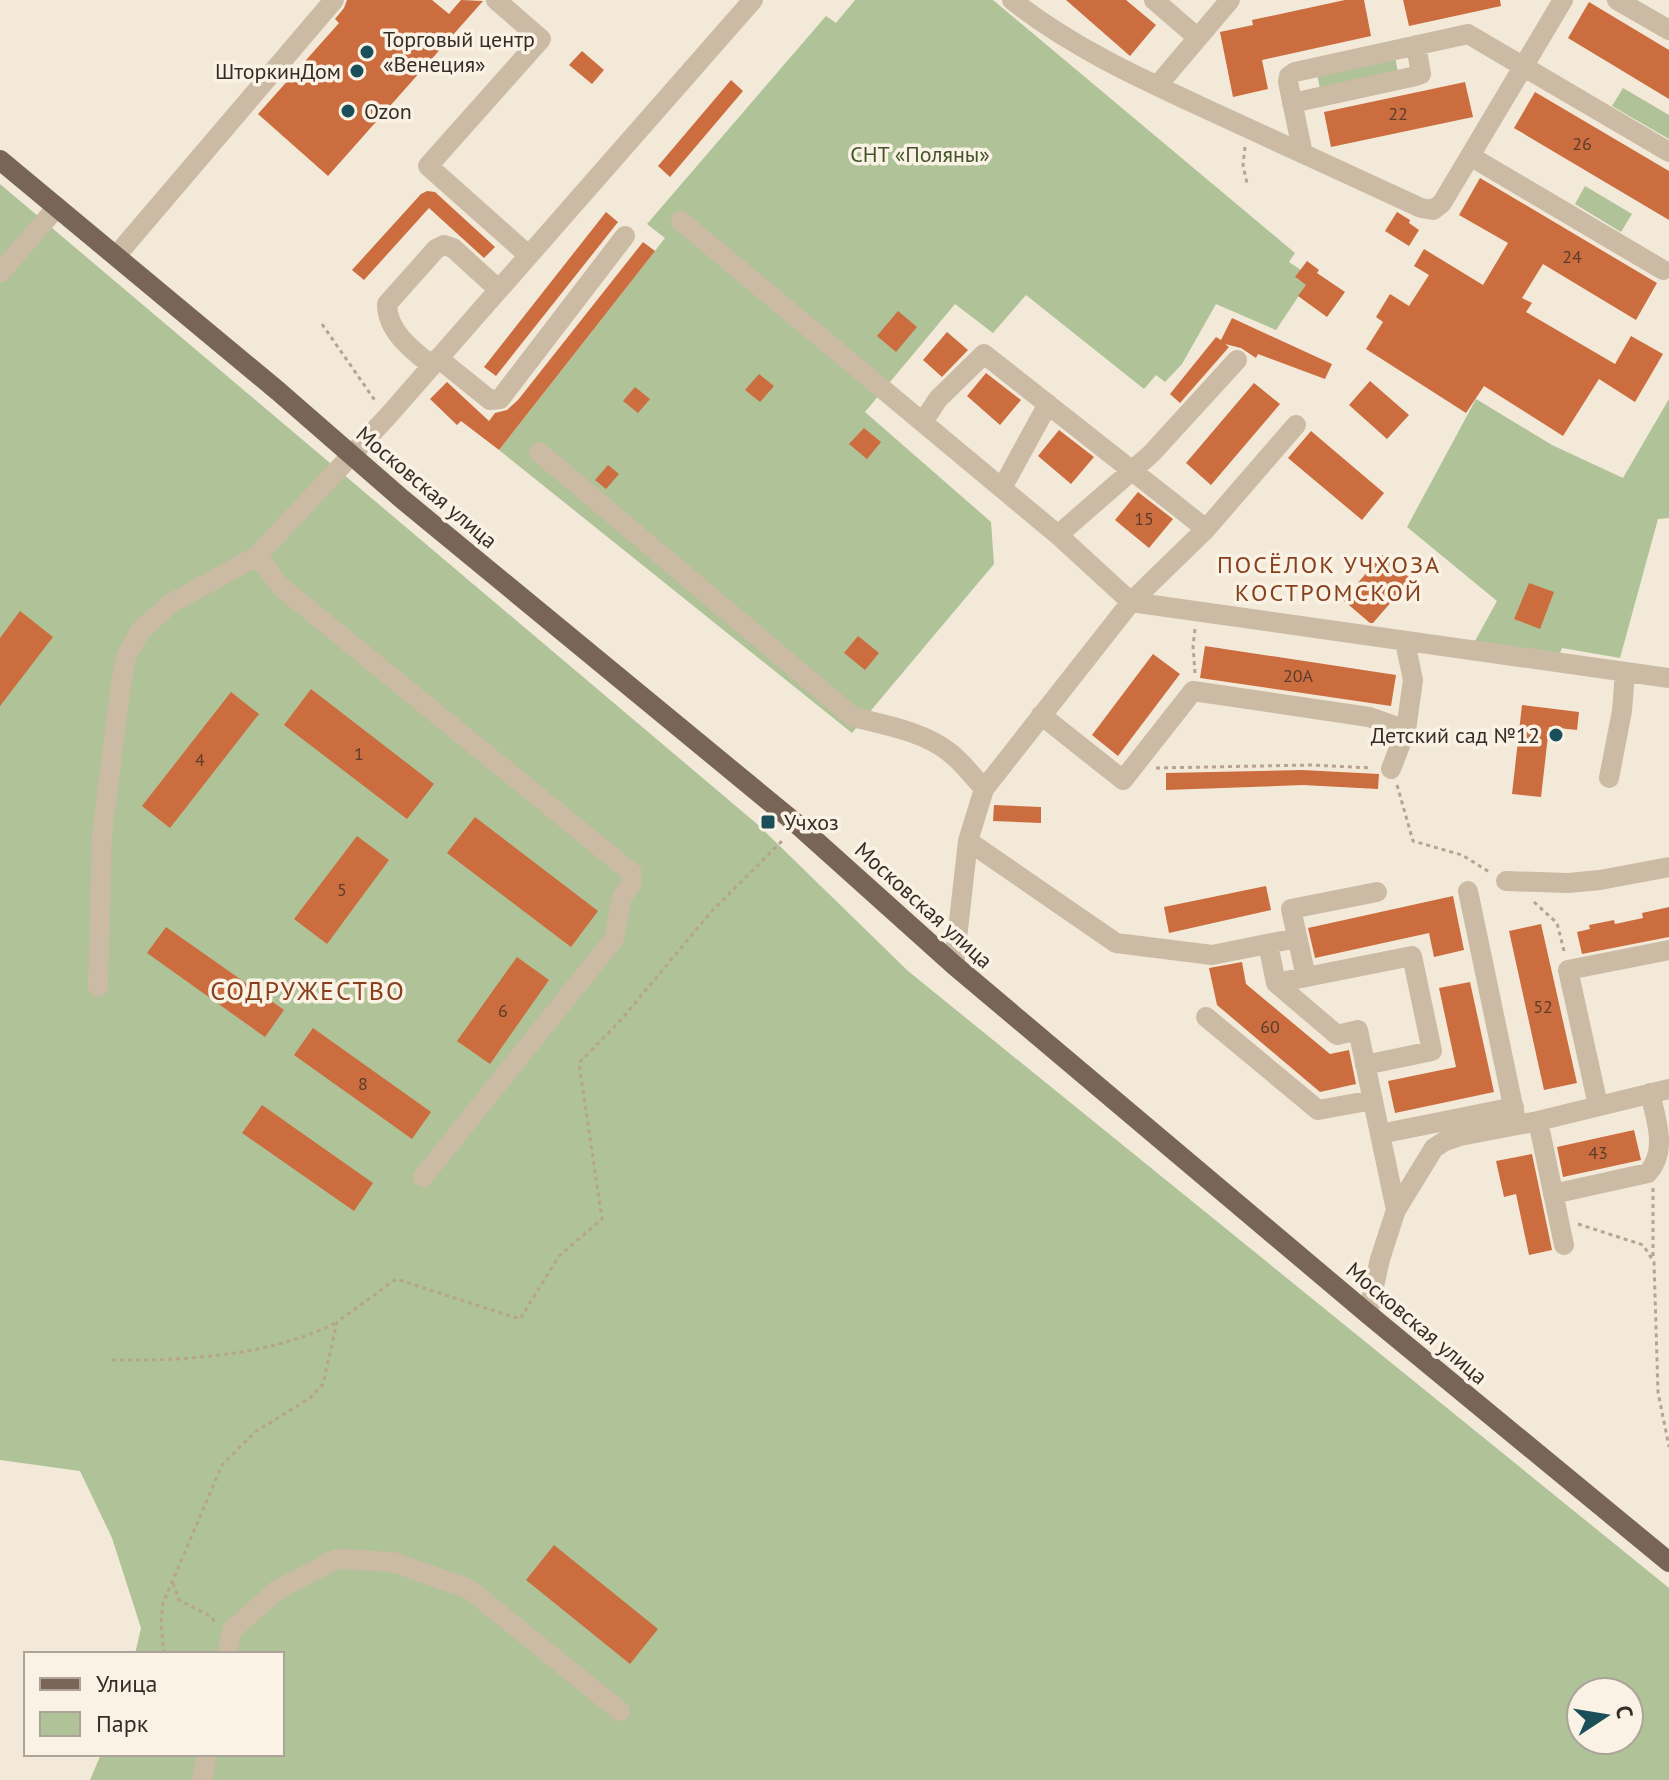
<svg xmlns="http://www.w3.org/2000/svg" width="1669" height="1780" viewBox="0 0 1669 1780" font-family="'PT Sans',sans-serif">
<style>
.green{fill:#b0c298;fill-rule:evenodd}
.building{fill:#cb6d3e}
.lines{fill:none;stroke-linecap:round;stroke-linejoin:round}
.path{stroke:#b7a48f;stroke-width:3;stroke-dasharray:4 4;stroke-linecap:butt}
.minor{stroke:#cbbaa4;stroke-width:20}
.major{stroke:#796557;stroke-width:20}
.poi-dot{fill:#1a4f59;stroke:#faf2e5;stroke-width:3}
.labels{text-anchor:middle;stroke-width:7;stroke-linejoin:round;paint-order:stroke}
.number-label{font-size:18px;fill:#5b3d2c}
.poi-label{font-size:22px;fill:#362d26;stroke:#faf2e5;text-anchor:start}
.park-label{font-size:22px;fill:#415529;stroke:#faf2e5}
.street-label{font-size:22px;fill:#362d26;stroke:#faf2e5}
.neighbourhood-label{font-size:24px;letter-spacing:2px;fill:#88401c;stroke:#faf2e5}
.quarter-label{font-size:26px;letter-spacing:2px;fill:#88401c;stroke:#faf2e5}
</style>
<rect width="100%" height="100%" fill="#f2e9d9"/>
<!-- green -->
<path class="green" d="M855,0H993L1295,253L1289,262L1301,270L1296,278L1306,285L1276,330L1216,304L1182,364L1165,382L1156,375L1144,389L1026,295L993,333L955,304L865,412L991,522L994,564L852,733L499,450L665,238L647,224L826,16L836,23Z
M1395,56L1398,73L1320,89L1317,73Z
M1623,88L1669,115V139L1612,106Z
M0,184L757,824L908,971L1669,1588V1780H90L101,1754H282V1654H135L141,1628L112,1538L80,1471L0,1460ZM1581,1692H1629V1740H1581Z
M1585,186L1632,214L1621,232L1575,204Z
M1476,399L1552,445L1623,478L1669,399V518L1658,519L1620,658L1562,648L1560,653L1475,641L1497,601L1407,527Z"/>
<!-- building -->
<path class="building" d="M347,0H432L449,14L461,0L483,1L328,176L258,114L339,23L335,19L344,8Z
M1066,0H1126L1156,25L1130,56Z
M1345,0H1364L1371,36L1262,60L1268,89L1233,97L1220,32L1253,25L1252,20Z
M1403,0H1500L1501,6L1409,26Z
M1589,2L1669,50V99L1568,38Z
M582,51L604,70L592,84L569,65Z
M731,80L743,91L670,177L658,166Z
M1465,82L1473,117L1331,147L1324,112Z
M1535,92L1669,171V220L1514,128Z
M1480,178L1657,283L1636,320L1543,264L1522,298L1532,303L1526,312L1615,364L1631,336L1663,354L1635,402L1599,379L1563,436L1484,386L1466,413L1366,349L1383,322L1376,317L1390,294L1409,306L1429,275L1414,266L1424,249L1483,285L1508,243L1459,215Z
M427,191L435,192L495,247L484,258L429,208L364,280L352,270L421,194Z
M606,212L618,222L496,376L484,367Z
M1397,212L1410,220L1409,223L1419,230L1409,246L1385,231Z
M643,242L655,251L499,450L461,421L457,425L430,399L447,382L489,421L495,413L507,410L518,400Z
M1307,261L1319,270L1317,273L1345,292L1327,317L1298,296L1306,285L1295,277Z
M898,311L917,327L896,352L877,336Z
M1232,318L1332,364L1325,379L1258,354L1256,358L1241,348L1225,344L1229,347L1180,403L1170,394L1216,337L1221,340Z
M947,332L968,350L942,377L923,360Z
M986,373L1021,400L1000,425L967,396Z
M759,374L774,386L760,402L745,390Z
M1370,381L1409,415L1387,439L1349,405Z
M1254,383L1280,404L1211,485L1186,463Z
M635,387L650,399L638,413L623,401Z
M864,428L881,442L867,459L849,444Z
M1059,430L1094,457L1071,484L1038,456Z
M1311,431L1384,493L1362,520L1288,458Z
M608,465L619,474L606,489L595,480Z
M1138,492L1173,519L1149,548L1115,520Z
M1382,555L1411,579L1373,623H1370L1343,600Z
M1529,583L1554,592L1540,629L1514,619Z
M20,611L53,637L0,706V638Z
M858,636L879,653L865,670L844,653Z
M1205,646L1396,675L1391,706L1200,678Z
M1153,654L1180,674L1118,756L1092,735Z
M311,689L434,784L407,819L284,725Z
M231,692L259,714L170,828L142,806Z
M1522,705L1579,712L1577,730L1549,727L1541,797L1512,794Z
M1302,770L1379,774L1378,789L1303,785L1166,790V773Z
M994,805L1041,807V823L993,821Z
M475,817L598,911L571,947L447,853Z
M357,836L389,860L327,944L294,919Z
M1266,886L1271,910L1169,933L1164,907Z
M1453,896L1464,950L1434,957L1429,933L1315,958L1308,928Z
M1669,907V937L1582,954L1577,932L1590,929L1589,925L1614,920L1615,924L1643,918L1642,913Z
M1541,924L1577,1083L1544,1090L1509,931Z
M166,927L284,1010L265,1037L147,953Z
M517,957L549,980L490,1064L457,1041Z
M1242,962L1246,984L1330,1054L1349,1050L1356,1084L1320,1092L1217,1005L1209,968Z
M1470,982L1494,1092L1395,1113L1388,1081L1456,1067L1439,988Z
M313,1028L431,1112L412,1139L294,1055Z
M262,1105L373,1183L354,1211L242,1133Z
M1634,1130L1641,1160L1563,1177L1557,1147Z
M1532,1154L1552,1250L1529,1255L1516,1194L1504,1197L1496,1161Z
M554,1545L658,1629L630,1664L526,1580Z"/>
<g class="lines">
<!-- path -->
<path class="path" d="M1245,147L1243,165L1247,183
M322,324L376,402
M1195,673L1193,646L1195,629
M1156,768L1311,765L1372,768
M1397,785L1413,841L1462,855L1491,873
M1534,902L1557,923L1564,951
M1653,1188V1260
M1578,1224L1643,1245L1654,1262L1658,1392L1669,1447
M112,1360C185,1361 272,1356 337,1322
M173,1583L179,1600L212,1617L216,1625
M164,1654L161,1623L163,1603L222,1465L255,1432L310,1398L323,1384L337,1322L396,1279L520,1319L559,1256L602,1219L579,1063L620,1021L712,911L784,839"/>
<!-- minor -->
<path class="minor" d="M496,0L541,39L428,166L528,255
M1012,0C1072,48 1146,81 1215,113C1284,145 1352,176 1421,208L1433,210L1442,203L1563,0
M1154,0L1198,38
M1617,0L1669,30
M1157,86L1230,0
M1292,103L1416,76L1421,74L1416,45
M1303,154L1288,82L1289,76L1295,72L1468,34L1669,152
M1470,156L1663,270
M681,221L1058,535L1131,602L1669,678
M116,256L334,0
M0,273L57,207
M438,358L490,400L500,399L625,236
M431,365C412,350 387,331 387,304L436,249L444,245L453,248L498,289
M923,422L938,399L984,354L1206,529
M539,452L853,717C884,725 922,731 949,752C962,762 973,776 984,789
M1002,488L1048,404
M1058,535L1151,454L1237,360
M257,556L281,587L632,873L631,884L622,897L614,939L423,1177
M1041,715L1123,780L1193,691L1369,717L1406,730
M1391,769L1406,730L1413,680L1405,642
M1609,778L1622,711L1625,672
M968,841L1116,943L1212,955L1297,938
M1506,881L1568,883L1600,880L1669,867
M1468,891L1517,1125
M1268,944L1276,983L1337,1035L1358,1030L1396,1210
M954,965L968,841L984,789L1131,602L1206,529L1296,425
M1306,977L1291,909L1377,892
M1276,983L1412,956L1432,1051L1365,1065
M98,987L102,834L120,691L126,657L140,631L170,604L257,556L388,416L753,0
M1206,1017L1318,1110L1373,1100
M1598,1105L1568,970L1669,950
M1538,1121L1564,1245
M1380,1134L1514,1107
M1553,1194L1648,1173C1668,1150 1656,1120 1650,1093
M1368,1314L1380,1259L1396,1210L1434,1148L1445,1141L1460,1136L1538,1121L1669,1089
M227,1654L232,1630L277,1590L337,1559L393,1562L469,1589L620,1711
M202,1780L207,1754"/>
<!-- major -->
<path class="major" d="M0,160L278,391L402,499L798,825L954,965L1368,1314L1669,1562"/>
</g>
<!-- markers -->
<g class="poi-dot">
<circle cx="367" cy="52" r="8"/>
<circle cx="357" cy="71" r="8"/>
<circle cx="348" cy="111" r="8"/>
<circle cx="1556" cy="735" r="8"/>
<rect x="760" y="814" width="16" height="16" rx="4"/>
</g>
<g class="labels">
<!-- number labels -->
<g class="number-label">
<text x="1398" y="120">22</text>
<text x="1582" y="150">26</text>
<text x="1572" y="263">24</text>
<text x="1144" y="525">15</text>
<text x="1298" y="682">20А</text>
<text x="359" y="760">1</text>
<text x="200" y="766">4</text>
<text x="342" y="896">5</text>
<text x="1543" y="1013">52</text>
<text x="503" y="1017">6</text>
<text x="1270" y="1033">60</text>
<text x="363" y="1090">8</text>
<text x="1598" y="1159">43</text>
</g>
<!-- poi labels -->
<g class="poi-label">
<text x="383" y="47">Торговый центр<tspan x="383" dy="25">«Венеция»</tspan></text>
<text x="341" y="79" text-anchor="end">ШторкинДом</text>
<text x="364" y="119">Ozon</text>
<text x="1540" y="743" text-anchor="end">Детский сад №12</text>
<text x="784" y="830">Учхоз</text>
</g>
<!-- park labels -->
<g class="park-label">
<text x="920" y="162">СНТ «Поляны»</text>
</g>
<!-- street labels -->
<g class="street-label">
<text transform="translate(427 487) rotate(40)" y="8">Московская улица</text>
<text transform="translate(924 905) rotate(42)" y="8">Московская улица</text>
<text transform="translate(1417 1323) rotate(40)" y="8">Московская улица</text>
</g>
<!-- neighbourhood labels -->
<g class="neighbourhood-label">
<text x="1329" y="573">ПОСЁЛОК УЧХОЗА<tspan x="1329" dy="28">КОСТРОМСКОЙ</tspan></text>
</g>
<!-- quarter labels -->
<g class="quarter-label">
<text x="308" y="1000">СОДРУЖЕСТВО</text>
</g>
</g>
<!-- legend -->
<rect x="24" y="1652" width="260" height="104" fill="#faf2e5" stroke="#aca399" stroke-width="2"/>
<rect x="40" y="1678" width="40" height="12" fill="#796557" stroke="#aca399" stroke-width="2"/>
<text x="96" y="1692" font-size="24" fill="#362d26">Улица</text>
<rect x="40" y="1712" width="40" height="24" fill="#b0c298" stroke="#aca399" stroke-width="2"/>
<text x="96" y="1732" font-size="24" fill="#362d26">Парк</text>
<!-- north arrow -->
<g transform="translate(1605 1716) rotate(78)"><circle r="38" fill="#faf2e5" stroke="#aca399" stroke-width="2"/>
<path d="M0-6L14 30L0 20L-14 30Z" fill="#1a4f59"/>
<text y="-12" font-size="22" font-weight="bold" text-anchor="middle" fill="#362d26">С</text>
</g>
</svg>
